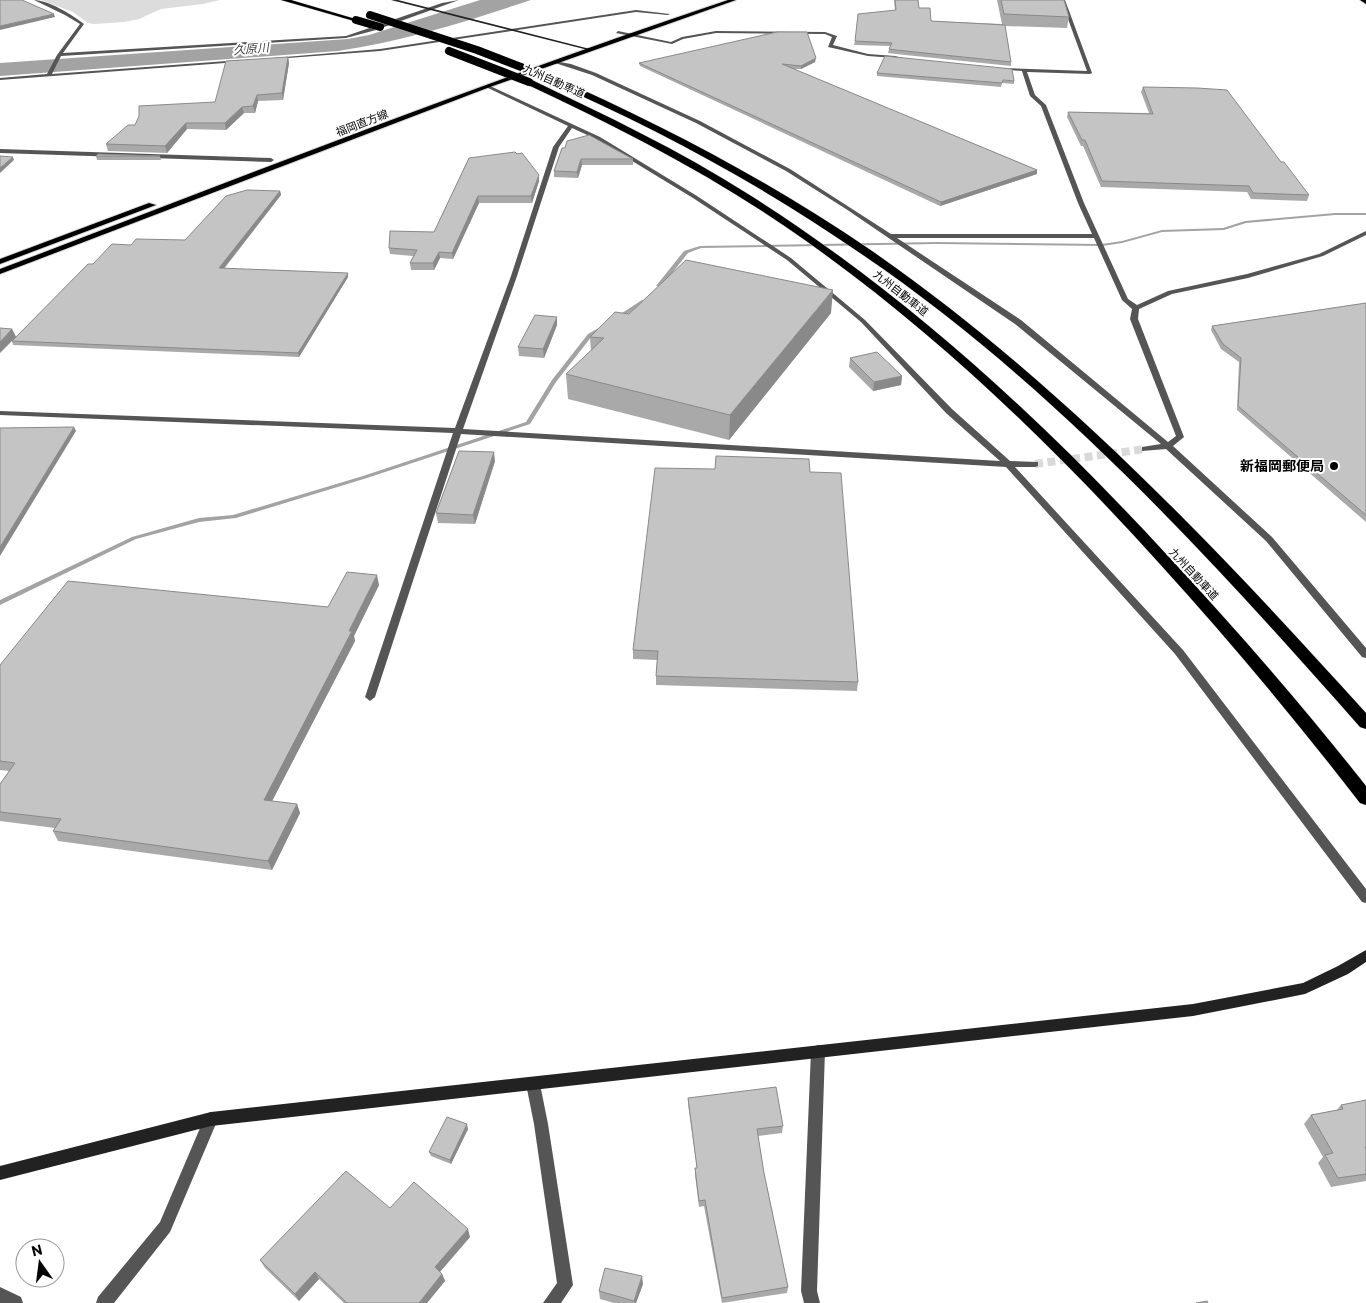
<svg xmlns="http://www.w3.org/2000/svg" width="1366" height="1303" viewBox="0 0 1366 1303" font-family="Commissioner,'Noto Sans JP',sans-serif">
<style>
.green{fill:#dcdcdc}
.water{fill:#a3a3a3}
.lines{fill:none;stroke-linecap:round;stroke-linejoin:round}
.stream{fill:#a3a3a3;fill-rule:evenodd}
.street-tunnel{stroke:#d9d9d9;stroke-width:8;stroke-dasharray:8 4.5;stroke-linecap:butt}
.primary-casing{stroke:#dbdbdb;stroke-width:2}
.highway-casing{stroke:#dbdbdb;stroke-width:1}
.street{fill:#555;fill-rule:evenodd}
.secondary{fill:#222;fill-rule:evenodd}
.primary{fill:#000;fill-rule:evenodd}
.highway{fill:#000;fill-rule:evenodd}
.highway-bridge-casing{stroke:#dbdbdb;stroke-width:8;stroke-linecap:butt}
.highway-bridge{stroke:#000;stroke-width:8}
.wall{fill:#a9a9a9}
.shaded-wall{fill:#898989}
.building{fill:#c4c4c4;stroke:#898989}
.poi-dot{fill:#000;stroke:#fff;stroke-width:2}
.labels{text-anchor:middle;stroke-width:4;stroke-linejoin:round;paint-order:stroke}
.far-street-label{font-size:11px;fill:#000;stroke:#fff}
.far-water-label{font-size:12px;font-style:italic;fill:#444;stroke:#fff}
.poi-label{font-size:14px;font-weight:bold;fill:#000;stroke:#fff;text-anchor:end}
</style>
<rect width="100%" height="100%" fill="#fff"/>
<!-- green -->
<path class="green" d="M41,0H220L203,4L161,9L139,19L124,22L94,24L88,23L73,12Z"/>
<!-- water -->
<path class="water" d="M480,0H531C468,21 405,41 338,51L0,76V63L348,39L369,35Z"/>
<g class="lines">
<!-- stream -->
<path class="stream" d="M1335,213H1366V215H1335L1246,223L1224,230L1162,232L1122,243L1102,246L937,244L701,248L688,253L661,287L656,286L684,251L700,246L937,242L1102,244L1122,241L1162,230L1223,228L1245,221Z
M642,300L647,301L620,319H616V317Z
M604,325L607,327L606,328L592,336L556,382L530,424L367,478L236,518L199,522L136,539L0,605V600L132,537L199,518L233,515L363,476L526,422L552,380L588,334Z"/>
<!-- street-tunnel -->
<path class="street-tunnel" d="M1035,464L1145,449"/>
<!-- primary casing -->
<g class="primary-casing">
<path id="primary" d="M728,0H736L490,87L0,274V269C242,177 482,82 728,0Z
M1360,0H1366V4Z
M149,203L156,205L0,264V259Z"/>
</g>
<!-- highway casing -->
<g class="highway-casing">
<path id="highway" d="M281,0H291L359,20L354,21Z
M544,75H550C662,125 770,181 872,251C1058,380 1215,546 1366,713V729L1360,727C1211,558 1050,382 863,255C762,185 656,128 544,79Z
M526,80H532C605,115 679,150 748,194C905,293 1041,418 1167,555C1236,629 1303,706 1366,786V805L1360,803C1296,720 1229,640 1159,563C1046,438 925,322 786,227C704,171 616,126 526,84Z"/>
</g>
<!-- street -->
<path class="street" d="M34,0C48,0 73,15 84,24L63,53L346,36L442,3L459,0L376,30L346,38L61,56L52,74L240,60L238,62L0,80V78L47,74L57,55L80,24L65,15Z
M1061,0H1065L1092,73L1090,74L1027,72L1035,95L1046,105L1084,203L1128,299L1137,305L1168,291L1247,274L1319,254L1366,231V235L1323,256L1248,278L1172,294L1139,309L1138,319L1184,437L1173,446L1272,537L1366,648V658L1362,657L1266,541L1166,449L1142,451V447L1161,444L1015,324L846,209L786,171L696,123L592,75L552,62L554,61L571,64L596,73L700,121L790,169L891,234H1092L1078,203L1041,106L1030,96L1022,71L998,69L1000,68L1087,71ZM897,238H1094L1122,300L1132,309L1130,319L1176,436L1168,442L1021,320Z
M636,10L670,14L668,15L636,12L380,51L275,59L273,58L380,49Z
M618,31L671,42L682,37L716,31L825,32L837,36L833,45L868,54L895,56L913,61L911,62L895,58L868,56L828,47L832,37L825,34L716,33L683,39L672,44L616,33Z
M488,85L600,137L697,196L791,258L865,320L952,409L1010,461L1038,462V466L1035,467H1015L1183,650L1366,889V903L1362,902L1175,654L1006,467L461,434L375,697L370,701L365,697L453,433L0,415V411L455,428L511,276L553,147L568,126L486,87ZM572,128L596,139L693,198L787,260L861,322L946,413L1000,461L463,429L517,276L559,147Z
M0,149L271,158L274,160L271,162L0,153Z
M818,1045L823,1047L825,1051L817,1291L820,1303H804L801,1291L811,1051L813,1047Z
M533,1077L538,1079L540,1084L548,1124L573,1285L561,1303H543L557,1283L534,1124L526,1084L528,1079Z
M211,1112L216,1114L218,1119L170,1232L114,1303H96L98,1297L160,1222L206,1114Z
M0,1287L21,1297L23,1303H0Z"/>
<!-- secondary -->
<path class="secondary" d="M391,0H398L590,49L588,50Z
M1366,950V962L1348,974L1305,994L1193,1016L211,1126L0,1180V1166L211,1112L1193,1004L1303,983L1338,966Z"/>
<!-- primary -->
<use href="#primary" class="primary"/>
<!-- highway -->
<use href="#highway" class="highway"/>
<!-- highway-bridge casing -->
<g class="highway-bridge-casing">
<path id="highway-bridge" d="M370,15L477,50L547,77
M356,20L380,27
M449,51L529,82"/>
</g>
<!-- highway-bridge -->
<use href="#highway-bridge" class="highway-bridge"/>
</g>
<!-- wall -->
<path class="wall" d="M894,0H918L919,8L931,21L1002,24L997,0H1064L1069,17L1067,28L1005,26L1011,62V66L896,54L888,53L890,46L854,45L855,41L895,10Z
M288,57L289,63L283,100L258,101L255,113H244L226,130L187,129L167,153L108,151L106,144L135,125L215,102Z
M815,62L801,69H793L1037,170V174L940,206L640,66L639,63Z
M877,73L1014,81V84L1002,83L1001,87L877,76Z
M1143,87L1281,162L1309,195L1307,201L1251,199L1247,192L1101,187L1083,146H1081L1067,117L1068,112L1149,113L1141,92Z
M562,148L633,159V165H582L578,178L554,177V171Z
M96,156H160L161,160H97Z
M469,158L539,181L532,203H479L453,259L440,258L434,270H411L410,263L413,256L390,254L389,248L434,232Z
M280,191L281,195L224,269L348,277L299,357L13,345L12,341V329L16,337L93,264L131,245L185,240Z
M1366,303V522L1237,410L1239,362L1221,349L1211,330L1212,326Z
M831,313L729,440L568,399L566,374L591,351L590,337L629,314Z
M557,325L544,358L519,356L518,347Z
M850,358L902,376L901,385L873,391L849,367Z
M495,461L475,524L438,523L436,513Z
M810,472L858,682L857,691L656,685V676L657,660L633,659V650Z
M379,585L354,636L355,641L272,801L297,804L300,813L272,870L58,841L53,831L55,828L0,821V784L9,771L0,770V665L328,607Z
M688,1098L783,1126L782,1133L758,1136L764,1173L788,1287L787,1293L722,1303L704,1206L699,1207L695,1175V1168H697L688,1104Z
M1366,1100V1181L1331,1187L1318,1163L1323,1157L1304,1124L1311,1115L1337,1110L1341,1105Z
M468,1129L451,1164L431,1156L429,1152Z
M390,1208L470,1237L440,1272L442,1274L445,1281L427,1303H344L319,1279L299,1301L265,1268L260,1260Z
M643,1284L636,1303H614L600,1299L599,1291Z"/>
<!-- shaded-wall -->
<path class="shaded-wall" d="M54,14L55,17L0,30V26Z
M288,57L289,63L283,100L282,93Z
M816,58L815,62L801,69V66Z
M257,95L258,101L255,113L253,106Z
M242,107L244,113L226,130L225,123Z
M186,123L187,129L167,153L165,146Z
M13,157L14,160L0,173V168Z
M581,159L582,165L578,178L577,172Z
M1037,170V174L940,206L941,202Z
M539,175V181L532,203L531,196Z
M280,191L281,195L220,273L219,268Z
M478,196L479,203L453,259L452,253Z
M439,252L440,258L434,270L433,263Z
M348,273V277L299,357L298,353Z
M833,290L831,313L729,440L730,415Z
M557,317V325L544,358L543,349Z
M12,329L16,337L0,353V342Z
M902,376L901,385L873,391L874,382Z
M74,427L76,431L0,556V547Z
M494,452L495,461L475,524L473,515Z
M377,575L379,585L354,636L355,641L268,809L264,800Z
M297,804L300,813L272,870L268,861Z
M467,1124L468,1129L451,1164L450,1160Z
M468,1229L470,1237L438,1274L435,1267Z
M315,1272L319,1279L299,1301L295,1294Z
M442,1274L445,1281L427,1303H419Z
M642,1276L643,1284L636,1303H634Z"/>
<!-- building -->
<path class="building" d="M0,0H22L54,14L0,26Z
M895,0H918L919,8H930L931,21L1005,25L1011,62L896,50L889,49L892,43L855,41L858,14L896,10Z
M1001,0H1064L1069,17L1004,14Z
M777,32H807L816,58L801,66L782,64L1037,170L941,202L639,63Z
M885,56L1012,69L1014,81L1003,80L1002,83L877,73Z
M288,57L282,93L257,95L253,106L242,107L225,123H186L165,146L106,144L128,125H135L139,116V106L215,102L226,61Z
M1143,87L1197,88L1227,90L1281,162H1284L1309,195L1253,193L1249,186L1102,181L1085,140H1082L1068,112L1153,114Z
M589,135L633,159H581L577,172L554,171L562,148H565L567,141Z
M515,152L517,154L522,153L539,175L531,196H478L452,253L439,252L433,263H410L417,250L389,248L390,231L434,232L469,158Z
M98,154L160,156H96Z
M0,156L13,157L0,168Z
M247,190L280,191L219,268L348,273L298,353L12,341L88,264H93L112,244L131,245L136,239L185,240L226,196Z
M686,260L833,290L730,415L566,374L604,338L590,337L615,312L629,314Z
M1366,303V515L1238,406L1241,358L1223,344L1212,326Z
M535,315L557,317L543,349L518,347Z
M0,328L12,329L0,342Z
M877,352L902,376L874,382L850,358Z
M74,427L0,547V428Z
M459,451L494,452L473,515L436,513Z
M716,456L809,459L810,472L841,473L858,682L656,676L658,651L633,650L655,468L715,469Z
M347,572L377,575L349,631H352L264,800L297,804L268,861L53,831L61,819L0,812V784L15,763L0,761V665L68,581L328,607Z
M776,1087L783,1126L757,1129L764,1173L788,1287L722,1298L705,1200L699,1201L695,1168H697L688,1098Z
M1366,1100V1147H1365L1366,1149V1174L1338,1178L1325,1155L1333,1153L1311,1115L1343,1109L1341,1105Z
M447,1117L467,1124L450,1160L429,1152Z
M346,1171L390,1208L414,1182L468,1229L435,1267L442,1274L419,1303H347L315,1272L295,1294L260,1260Z
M605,1268L642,1276L634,1301L599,1291Z
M1207,1301L1208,1303H1196Z"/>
<!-- markers -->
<circle class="poi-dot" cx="1334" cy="466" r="5"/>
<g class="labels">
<!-- far-street labels -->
<g class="far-street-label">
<text transform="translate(554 81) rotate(24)" y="4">九州自動車道</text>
<text transform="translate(362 123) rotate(-21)" y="4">福岡直方線</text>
<text transform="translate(901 293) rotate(38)" y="4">九州自動車道</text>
<text transform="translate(1194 574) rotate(47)" y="4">九州自動車道</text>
</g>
<!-- far-water labels -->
<g class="far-water-label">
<text transform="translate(251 49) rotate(-5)" y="4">久原川</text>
</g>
<!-- poi labels -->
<g class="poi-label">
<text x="1324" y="471">新福岡郵便局</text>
</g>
</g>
<!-- north arrow -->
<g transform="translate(40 1263) rotate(346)"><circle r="24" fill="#ffffff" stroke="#999999"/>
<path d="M0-4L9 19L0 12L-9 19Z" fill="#000000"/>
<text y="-8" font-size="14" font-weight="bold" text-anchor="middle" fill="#000000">N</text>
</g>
</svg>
